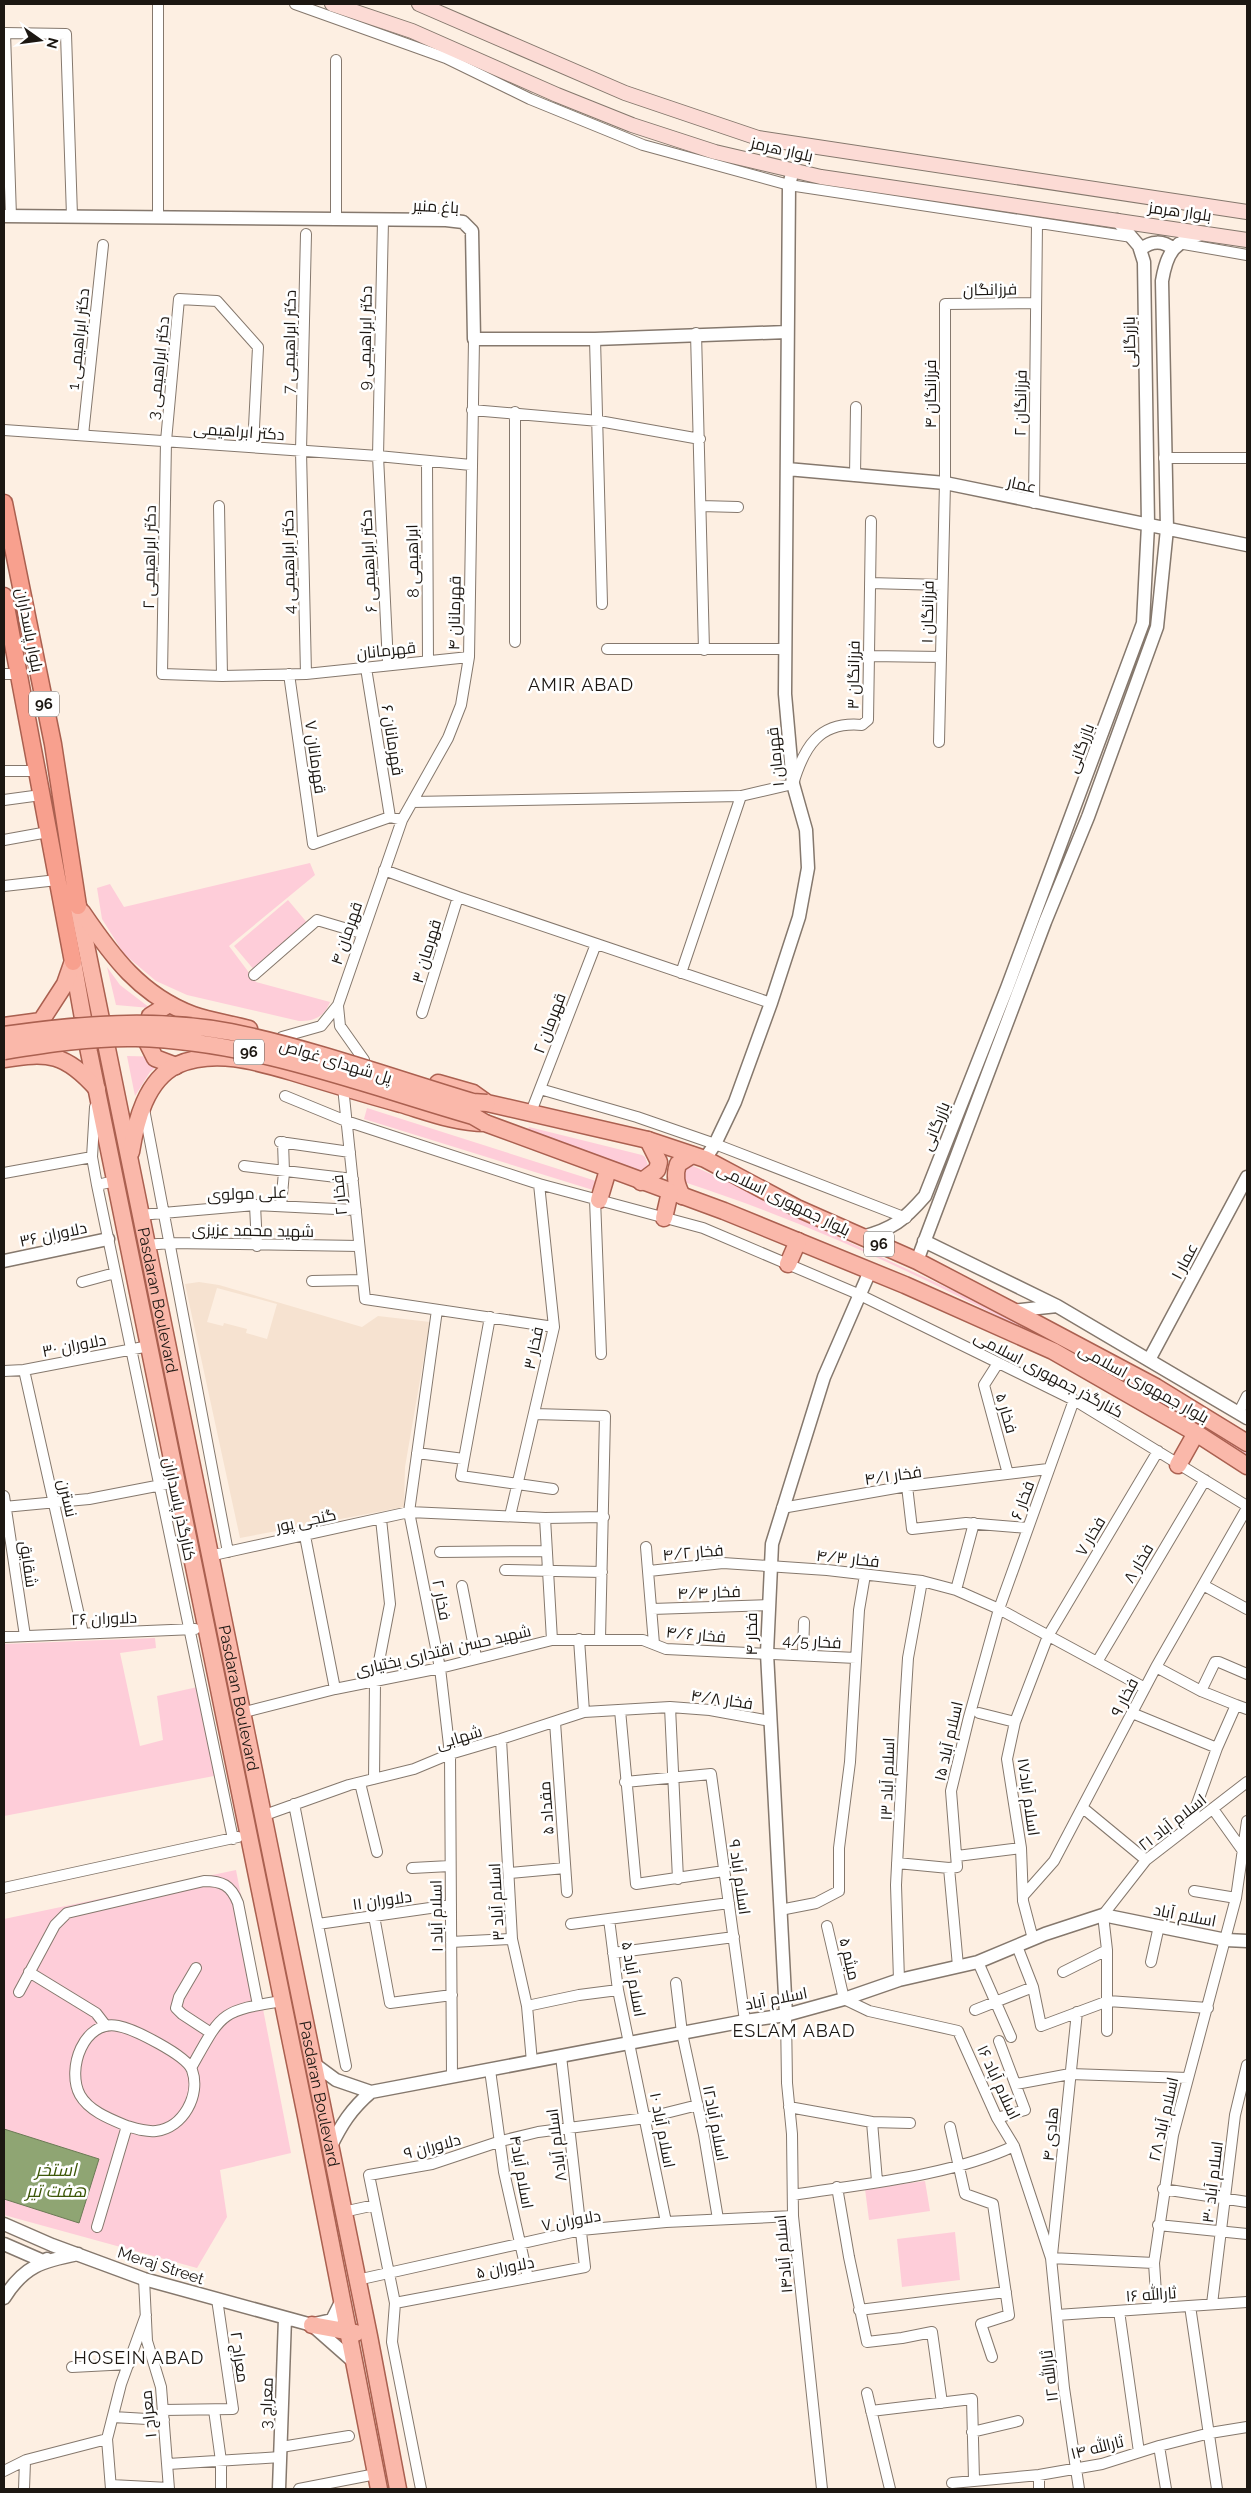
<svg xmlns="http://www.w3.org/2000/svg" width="1251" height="2493" viewBox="0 0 1251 2493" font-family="Raleway,Cairo,sans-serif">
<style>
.built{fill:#f6e2d0;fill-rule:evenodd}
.green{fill:#fecdd9}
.water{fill:#8fa573;stroke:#6c7a56}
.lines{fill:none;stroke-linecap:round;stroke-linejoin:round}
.minor-casing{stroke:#85786d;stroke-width:12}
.tertiary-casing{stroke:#85786d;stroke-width:15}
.secondary-casing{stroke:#85786d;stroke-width:16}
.primary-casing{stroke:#aa6050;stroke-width:19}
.trunk-casing{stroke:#aa6050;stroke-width:19}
.minor{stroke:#fff;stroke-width:10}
.tertiary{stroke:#fff;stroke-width:12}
.secondary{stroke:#fcdbd5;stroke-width:14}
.primary{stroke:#fab8aa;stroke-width:16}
.trunk{stroke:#f8a08e;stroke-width:16}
.primary-bridge-casing{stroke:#aa6050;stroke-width:19;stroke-linecap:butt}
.primary-bridge{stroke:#fab8aa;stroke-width:16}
.labels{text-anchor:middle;stroke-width:5;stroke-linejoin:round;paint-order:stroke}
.shield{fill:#fff;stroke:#605d59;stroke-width:1}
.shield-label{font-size:15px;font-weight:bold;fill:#1c1712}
.street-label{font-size:16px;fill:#1c1712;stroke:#fff}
.neighbourhood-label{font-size:18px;letter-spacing:1px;fill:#1c1712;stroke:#fff}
.water-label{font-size:18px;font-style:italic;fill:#3e5809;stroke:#fff}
</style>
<rect width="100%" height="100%" fill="#fdefe2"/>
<!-- built -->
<path class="built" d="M199,1282L219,1285L362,1327L378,1316L430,1322L405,1467L404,1507L240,1538L185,1284ZM217,1288L277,1304L267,1339L246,1333L247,1329L224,1323L223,1326L207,1322Z"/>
<!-- green -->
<path class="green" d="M310,863L315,875L229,946L256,982L330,1002C324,1017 315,1021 299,1021L187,995L156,981L124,954L102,919L97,888L110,884L124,907Z
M288,900L309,925L255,971L234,946Z
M107,967L120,985L150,1008L116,1005Z
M127,1056L169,1057L150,1072L135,1096Z
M367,1108L596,1181L593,1190L364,1119Z
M529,1127L642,1155L645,1157L648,1165L644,1170L635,1171L527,1131Z
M691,1165L748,1191L793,1216L1010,1317L1178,1408L1247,1451V1458C1193,1426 1139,1393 1084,1362C958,1293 825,1228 687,1183L682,1173L685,1166Z
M155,1638L156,1648L120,1653L140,1746L163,1740L157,1696L202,1686L214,1776L4,1816V1644Z
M236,1870L291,2153L220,2170L227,2217L197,2268L4,2215V1919Z
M925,2181L930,2211L869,2220L865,2189Z
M955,2232L960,2280L902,2287L897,2239Z"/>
<!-- water -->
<path class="water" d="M4,2129L99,2159L79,2223L4,2199Z"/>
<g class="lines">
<!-- minor casing -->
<g class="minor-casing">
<path id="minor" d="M158,4V217
M295,4L446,58L530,99L643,145L789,185L1132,237
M11,217L5,33L66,34L72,216
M336,219V60
M383,220L378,456L388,664
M1178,243L1247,255
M696,333L704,650
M595,339L602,604
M472,410L599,421L700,439
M515,412V642
M4,430L378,456L471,465
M83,435L103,245
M253,447L258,347L217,301L179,299L166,441L162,674L222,676L306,674L469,657
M1164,458H1247
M427,461L428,661
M855,476L856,407
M1034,503L1037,223
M219,506L222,676
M701,506L738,507
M870,583L942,585
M607,649H785
M869,656L941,657
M366,668L390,817
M4,674H19
M289,674L313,844L390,817L402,820
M306,674L301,451L306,234
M939,742L945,483V304L1036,303
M4,771H37
M4,800L41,795
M412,802L741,796L793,784C804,747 819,721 862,725L868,720L871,521
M4,840L48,832
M384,870L458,897L771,1003
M4,886L57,880
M681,973L741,796
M254,975L317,920L361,933
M338,1006L340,1026L364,1060
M422,1013L458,897
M282,1037L321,1026L338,1005L402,820L448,738L461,705L469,657L474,339
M343,1087L365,1299L554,1327
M540,1089L637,1117L715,1144L906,1218
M285,1096L346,1121L539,1184L703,1228L858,1294L1074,1400L1247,1506
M144,1109L228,1552
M531,1112L596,944
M280,1142L350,1152
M92,1157L95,1107
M244,1166L353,1179
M4,1173L92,1157L97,1185L115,1181
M97,1185L233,1839
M595,1199L601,1354
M255,1205L257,1246
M281,1206L284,1172L283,1142
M140,1215L255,1205L356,1210
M146,1245L170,1243L359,1246
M312,1281L363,1280
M82,1282L115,1273
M437,1310L409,1512L440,1668L450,1754L452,2077
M998,1363L984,1385L1008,1474
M24,1370L83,1633
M4,1371L24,1370L149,1346
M1239,1412L1247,1396
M534,1414L605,1416L600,1639
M417,1453L464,1459L490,1317
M464,1459L461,1476L553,1489
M907,1486L912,1529L966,1523L1027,1528
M4,1496L25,1636
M4,1507L89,1499L177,1482
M782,1508L907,1486L1048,1469
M510,1516L554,1327L539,1184
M545,1518L552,1640
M305,1536L335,1689
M646,1547L654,1644
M440,1552L547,1551
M209,1556L409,1512L545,1518L604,1517
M505,1570L602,1572
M649,1571L723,1563L827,1570L922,1581L956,1590L999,1609L1145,1688
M1203,1585L1247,1609
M462,1586L476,1657
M956,1590L974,1523
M652,1609L768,1605
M4,1637L195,1629
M579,1639L584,1712
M803,1655L804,1622
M1097,1662L1205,1480
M1156,1667L1201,1691L1236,1705L1217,1748L1189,1826
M1201,1691L1215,1662H1219L1247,1674
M1236,1705L1247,1709
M670,1707L678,1879
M620,1710L636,1884L724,1871
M241,1713L335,1689L440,1668L552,1640H643L666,1649L856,1658
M979,1713L1015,1722
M1132,1713L1217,1748
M555,1722L567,1892
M501,1739L512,1939L527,2006L532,2062
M374,1779L375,1682L390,1604L381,1519
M625,1782L711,1774L745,2021
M360,1783L377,1852
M294,1804L346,2066
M1083,1808L1146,1860
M1213,1809L1243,1851
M262,1816L349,1785L414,1769L450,1754L501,1739L584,1712L670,1707L710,1710L770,1721
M957,1856L1021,1848
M897,1863L949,1868
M412,1868L450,1866
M510,1873L565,1868
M4,1888L238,1837
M1194,1891L1236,1898
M1023,1896L1054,1861L1156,1667L1247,1508
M780,1910L816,1903L839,1891V1848L850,1762L859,1610L865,1575
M374,1916L390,2003L452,1995
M609,1919L618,1990L666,2222
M318,1924L451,1905
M571,1924L729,1903
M827,1926L844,1999L869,2011L958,2031L997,2118L1014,2146L1051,2258L1064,2388L1079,2489
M1033,1939L1023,1901L1021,1848L1007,1759L1015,1722L1048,1636L1158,1451
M451,1942L512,1939
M1017,1946L1033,1987L1041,2026L1108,2001L1208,2008
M613,1953L734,1937
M978,1962L1011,2037
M1151,1962L1159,1926
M958,1966L949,1868L957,1867L951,1791L969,1717L999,1609L1074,1400
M196,1968L179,1997L176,2008L182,2014L211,2033
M29,1972L96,2013L106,2026
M1063,1972L1107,1950
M899,1980L896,1885L905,1707L908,1658L922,1581
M676,1983L682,2033L704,2135L718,2219
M19,1992L55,1925L67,1913L204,1881C222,1881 231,1885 238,1903L258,2005
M527,2006L579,1995L618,1990
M975,2010L1033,1987
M786,2015L787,2083L792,2134L793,2216L822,2489
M1107,2031V1950L1103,1915L1146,1860L1247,1782
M191,2068C222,2013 219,2011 282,2001
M490,2070L504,2172L528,2278
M1016,2084L1070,2074L1188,2078
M789,2107L872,2122L877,2181
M997,2118L1025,2110L999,2041
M872,2122L910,2123
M950,2127L965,2194L993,2204L1009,2315L981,2324L992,2357
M837,2187L849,2257L867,2342L902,2338L932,2332L942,2403
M1163,2189L1247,2202
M793,2195C862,2184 951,2176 1014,2146
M343,2212L375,2205
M1158,2225L1247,2234
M97,2227L127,2126C137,2129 146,2132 156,2131C183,2128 201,2095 192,2070C186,2055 134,2029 118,2026C84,2019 66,2069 80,2095C89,2111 110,2119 127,2126
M1052,2255L1077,2012
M1051,2258L1154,2263
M144,2279L147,2341L161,2387L169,2489
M357,2280L581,2230L666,2222L793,2216
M395,2303L585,2267L561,2056
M1212,2304L1235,2115L1247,2065
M1190,2306L1217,2489
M1157,2308L1154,2263L1173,2135L1236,1898L1247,1821
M859,2310L1006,2292
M1119,2311L1139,2452
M1057,2315L1247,2302
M72,2367L129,2364
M867,2393L890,2489
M163,2410L233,2409L217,2299
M214,2410L221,2461V2489
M871,2411L972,2399L974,2480
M113,2417L164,2420
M972,2432L1018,2421
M107,2439L111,2489
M1159,2446L1166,2489
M281,2447L349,2436
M168,2464L281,2457
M4,2471L26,2460L107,2439L121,2384L146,2315
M1039,2475V2489
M952,2483L1039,2475L1102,2464L1159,2446L1210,2433L1247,2427
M111,2485L169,2488
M24,2489L25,2461
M299,2489L376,2474
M421,2489L392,2342L395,2303L369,2175L432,2164L501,2141L538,2132L646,2118L698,2105"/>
</g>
<!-- tertiary casing -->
<g class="tertiary-casing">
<path id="tertiary" d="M4,216L446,220L463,222L472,231L474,339H595L787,332
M1141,249C1151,241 1163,240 1173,249
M787,469L945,483L1247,545
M705,1159L715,1144L735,1102L771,1003L799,917L808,868L806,830L793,784L785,694L789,185L793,170
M862,1237C893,1229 904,1220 925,1196L1007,988L1143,623L1148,525L1144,262L1139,246L1117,220
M924,1241L1057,1306
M4,1261L108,1239
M917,1261L1045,922L1088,817L1157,627L1167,529L1162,281C1167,251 1174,242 1204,233
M1012,1311L1057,1306L1247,1418
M1149,1360L1247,1177
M786,2015L767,1653L772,1544L824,1377L870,1271
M313,2063L336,2080L371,2092
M330,2148C341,2125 351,2109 371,2092L745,2021L786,2015L844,1999L899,1980L978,1962L1045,1934L1103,1915L1226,1940L1247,1941
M4,2224L52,2245L144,2279L312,2325L354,2362
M4,2244L43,2261L47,2259
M4,2298C24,2266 42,2261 78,2254
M314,2324L332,2320L342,2300
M279,2489L285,2318"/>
</g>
<!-- secondary casing -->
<g class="secondary-casing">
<path id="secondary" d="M332,4L412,31L557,95L632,125L715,152L821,177L1247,240
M419,4L625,93L758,138L1247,212"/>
</g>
<!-- primary casing -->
<g class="primary-casing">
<g id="primary">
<path id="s1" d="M78,906L369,2336L398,2489"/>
<path d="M82,912C112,956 140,995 193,1015C210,1021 231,1024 249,1029"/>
<path d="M73,962L89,1052L306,2116L379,2489"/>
<path d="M169,1004L150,1016L145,1038L155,1058L176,1066"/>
<path d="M4,1026L41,1021L65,984L72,964"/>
<path d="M4,1059C49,1052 65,1053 97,1089"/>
<path d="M438,1083L473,1093L487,1103L648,1140L705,1159L797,1208L917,1261L1030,1320L1156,1387L1247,1443"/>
<path d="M131,1152C136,1121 146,1080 177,1065C214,1049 255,1061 292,1072C328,1083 364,1094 401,1104C428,1112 456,1123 485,1123L724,1211L905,1285L1053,1351L1196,1433L1247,1466"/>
<path d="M641,1182L657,1170L659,1162L648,1140"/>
<path d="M682,1196C676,1184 674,1176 678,1164L692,1155"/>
<path d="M599,1200L608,1170"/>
<path d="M664,1218L670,1192"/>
<path d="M788,1264L798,1241"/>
<path d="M1178,1465L1196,1433"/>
<path d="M312,2325L356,2333"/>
</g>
</g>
<!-- trunk casing -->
<g class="trunk-casing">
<path id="trunk" d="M4,503L53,744L78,906
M4,596L73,962"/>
</g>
<!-- minor -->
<use href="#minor" class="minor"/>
<!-- tertiary -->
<use href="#tertiary" class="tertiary"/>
<!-- secondary -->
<use href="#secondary" class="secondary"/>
<!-- primary -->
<use href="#primary" class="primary"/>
<!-- trunk -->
<use href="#trunk" class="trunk"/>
<!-- primary-bridge casing -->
<g class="primary-bridge-casing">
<path id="primary-bridge" d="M4,1035C79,1024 156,1018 231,1032C313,1049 393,1078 473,1102L487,1103
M4,1051C47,1044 93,1037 136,1038C252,1041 362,1084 473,1116L485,1123"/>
</g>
<!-- primary-bridge -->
<use href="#primary-bridge" class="primary-bridge"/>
</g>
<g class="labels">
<!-- shield labels -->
<g class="shield">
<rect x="29" y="691.5" width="30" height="25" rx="4"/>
<rect x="234" y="1039.5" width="30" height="25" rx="4"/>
<rect x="864" y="1231.5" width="30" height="25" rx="4"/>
</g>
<g class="shield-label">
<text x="44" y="709">96</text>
<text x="249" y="1057">96</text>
<text x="879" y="1249">96</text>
</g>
<!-- street labels -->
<g class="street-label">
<text transform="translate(782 149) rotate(13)" y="6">بلوار هرمز</text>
<text transform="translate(436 206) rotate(3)" y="6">باغ منیر</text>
<text transform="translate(1180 211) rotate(8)" y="6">بلوار هرمز</text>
<text transform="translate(990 289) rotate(-1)" y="6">فرزانگان</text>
<text transform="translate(365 338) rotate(-89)" y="6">دکتر ابراهیمی 9</text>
<text transform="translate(78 339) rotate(-84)" y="6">دکتر ابراهیمی 1</text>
<text transform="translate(289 342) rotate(-89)" y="6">دکتر ابراهیمی 7</text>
<text transform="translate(1129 342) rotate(-91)" y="6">بازرگانی</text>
<text transform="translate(158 368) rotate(-84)" y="6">دکتر ابراهیمی 3</text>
<text transform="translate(930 394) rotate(-90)" y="6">فرزانگان ۴</text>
<text transform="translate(1020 403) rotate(-89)" y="6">فرزانگان ۲</text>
<text transform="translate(239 431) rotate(4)" y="6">دکتر ابراهیمی</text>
<text transform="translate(1022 484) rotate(12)" y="6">عمار</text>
<text transform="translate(149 557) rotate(-89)" y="6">دکتر ابراهیمی ۲</text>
<text transform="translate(368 561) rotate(-93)" y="6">دکتر ابراهیمی ۶</text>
<text transform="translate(412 561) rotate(-91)" y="6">ابراهیمی 8</text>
<text transform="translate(288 562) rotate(-91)" y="6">دکتر ابراهیمی 4</text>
<text transform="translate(927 612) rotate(-89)" y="6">فرزانگان ۱</text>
<text transform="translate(454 613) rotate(-89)" y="6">قهرمانان ۴</text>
<text transform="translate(30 630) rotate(79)" y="6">بلوار پاسداران</text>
<text transform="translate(386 650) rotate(-6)" y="6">قهرمانان</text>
<text transform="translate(853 675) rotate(-89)" y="6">فرزانگان ۳</text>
<text transform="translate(393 740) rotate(81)" y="6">قهرمانان ۶</text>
<text transform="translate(1080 748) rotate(-70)" y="6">بازرگانی</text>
<text transform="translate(316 757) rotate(82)" y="6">قهرمانان ۷</text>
<text transform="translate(775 757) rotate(-96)" y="6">قهرمان ۱</text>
<text transform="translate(346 933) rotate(-71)" y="6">قهرمان ۴</text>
<text transform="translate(426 951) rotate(-73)" y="6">قهرمان ۳</text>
<text transform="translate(549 1023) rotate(-69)" y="6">قهرمان ۲</text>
<text transform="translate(336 1061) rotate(17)" y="6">پل شهدای غواص</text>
<text transform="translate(935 1126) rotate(-68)" y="6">بازرگانی</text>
<text transform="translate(247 1193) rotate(-2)" y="6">علی مولوی</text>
<text transform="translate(339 1195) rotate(-96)" y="6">فخار ۲</text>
<text transform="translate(784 1199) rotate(26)" y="6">بلوار جمهوری اسلامی</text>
<text transform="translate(253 1230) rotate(1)" y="6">شهید محمد عزیزی</text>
<text transform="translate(53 1234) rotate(-12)" y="6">دلاوران ۳۶</text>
<text transform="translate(1184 1261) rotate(-62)" y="6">عمار ۱</text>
<text dy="6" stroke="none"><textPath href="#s1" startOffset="402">Pasdaran Boulevard</textPath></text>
<text transform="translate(74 1345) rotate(-11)" y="6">دلاوران ۳۰</text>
<text transform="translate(533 1348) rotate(-78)" y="6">فخار ۳</text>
<text transform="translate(1049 1374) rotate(28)" y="6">کنارگذر جمهوری اسلامی</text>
<text transform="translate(1144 1383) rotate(29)" y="6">بلوار جمهوری اسلامی</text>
<text transform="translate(1007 1413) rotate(74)" y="6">فخار ۵</text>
<text transform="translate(893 1475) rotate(-8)" y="6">فخار ۴/۱</text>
<text transform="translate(68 1498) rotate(77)" y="6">نسترن</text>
<text transform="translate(1022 1500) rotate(-70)" y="6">فخار ۶</text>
<text transform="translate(180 1509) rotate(78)" y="6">کنارگذر پاسداران</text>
<text transform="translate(306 1520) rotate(-12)" y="6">گنجی پور</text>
<text transform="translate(1090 1536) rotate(-59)" y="6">فخار ۷</text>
<text transform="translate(693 1552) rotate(-5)" y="6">فخار ۴/۲</text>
<text transform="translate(848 1558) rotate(6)" y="6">فخار ۴/۳</text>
<text transform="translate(1138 1563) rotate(-59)" y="6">فخار ۸</text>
<text transform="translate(29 1564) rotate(82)" y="6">شقایق</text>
<text transform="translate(709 1592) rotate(-2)" y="6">فخار ۴/۴</text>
<text transform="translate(442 1600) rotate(79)" y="6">فخار ۲</text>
<text transform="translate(104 1618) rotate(-2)" y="6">دلاوران ۲۶</text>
<text transform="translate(696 1634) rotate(5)" y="6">فخار ۴/۶</text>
<text transform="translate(751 1634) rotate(-90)" y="6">فخار ۴</text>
<text transform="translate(812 1641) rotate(3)" y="6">فخار 4/5</text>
<text transform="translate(443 1650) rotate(-13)" y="6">شهید حسن اقتداری بختیاری</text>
<text dy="6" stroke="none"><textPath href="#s1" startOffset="808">Pasdaran Boulevard</textPath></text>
<text transform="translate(1124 1697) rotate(-63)" y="6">فخار ۹</text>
<text transform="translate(722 1699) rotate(8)" y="6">فخار ۴/۸</text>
<text transform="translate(459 1737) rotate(-17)" y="6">شهابی</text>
<text transform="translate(948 1741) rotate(-77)" y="6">اسلام آباد ۱۵</text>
<text transform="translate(887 1779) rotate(-88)" y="6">اسلام آباد ۱۳</text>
<text transform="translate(1029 1797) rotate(82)" y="6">اسلام آباد۱۷</text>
<text transform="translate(546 1808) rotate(-94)" y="6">مقداد ۵</text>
<text transform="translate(1172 1822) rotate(-38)" y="6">اسلام آباد ۲۱</text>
<text transform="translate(740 1877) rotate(82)" y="6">اسلام آباد ۹</text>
<text transform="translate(382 1900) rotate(-8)" y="6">دلاوران ۱۱</text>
<text transform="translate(496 1902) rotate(-93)" y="6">اسلام آباد ۳</text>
<text transform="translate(1185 1915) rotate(11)" y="6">اسلام آباد</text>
<text transform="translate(436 1916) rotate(-91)" y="6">اسلام آباد ۱</text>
<text transform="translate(850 1959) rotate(77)" y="6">میثم ۵</text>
<text transform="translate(634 1979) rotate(80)" y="6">اسلام آباد ۵</text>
<text transform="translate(776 1998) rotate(-11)" y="6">اسلام آباد</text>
<text transform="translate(999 2082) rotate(65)" y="6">اسلام آباد ۱۶</text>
<text dy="6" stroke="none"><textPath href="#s1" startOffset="1212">Pasdaran Boulevard</textPath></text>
<text transform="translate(1163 2119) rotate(-77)" y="6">اسلام آباد ۲۸</text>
<text transform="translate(716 2123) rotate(79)" y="6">اسلام آباد۱۲</text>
<text transform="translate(663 2130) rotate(79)" y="6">اسلام آباد ۱۰</text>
<text transform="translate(1050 2134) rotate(-85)" y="6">هادی ۴</text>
<text transform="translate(556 2145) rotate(-97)" y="6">اسلام آباد۸</text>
<text transform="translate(432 2146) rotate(-15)" y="6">دلاوران ۹</text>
<text transform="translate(522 2172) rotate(80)" y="6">اسلام آباد۴</text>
<text transform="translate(1212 2182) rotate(-83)" y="6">اسلام آباد ۳۰</text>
<text transform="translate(571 2220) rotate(-10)" y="6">دلاوران ۷</text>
<text transform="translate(783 2254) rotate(-95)" y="6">اسلام آباد۱۴</text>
<text transform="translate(161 2265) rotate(18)" y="6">Meraj Street</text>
<text transform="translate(505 2267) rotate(-11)" y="6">دلاوران ۵</text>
<text transform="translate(1151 2294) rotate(-4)" y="6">ثارالله ۱۶</text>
<text transform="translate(240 2357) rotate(82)" y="6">معراج ۲</text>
<text transform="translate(1049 2376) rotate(-97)" y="6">ثارالله ۱۲</text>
<text transform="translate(266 2403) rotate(-88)" y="6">معراج 3</text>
<text transform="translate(148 2414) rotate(-96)" y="6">معراج ۱</text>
<text transform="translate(1097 2447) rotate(-14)" y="6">ثارالله ۱۴</text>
</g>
<!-- neighbourhood labels -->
<g class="neighbourhood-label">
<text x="581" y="691">AMIR ABAD</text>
<text x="794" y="2037">ESLAM ABAD</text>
<text x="139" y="2364">HOSEIN ABAD</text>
</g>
<!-- water labels -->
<g class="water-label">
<text x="56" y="2176">استخر<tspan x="56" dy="21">هفت تیر</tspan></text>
</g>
</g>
<!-- border -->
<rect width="1251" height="2493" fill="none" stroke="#1c1712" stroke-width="10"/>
<!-- north arrow -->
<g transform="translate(40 40) rotate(104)" stroke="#ffffff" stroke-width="4" paint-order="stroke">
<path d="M0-4L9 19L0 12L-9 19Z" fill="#1c1712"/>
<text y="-8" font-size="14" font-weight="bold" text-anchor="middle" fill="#1c1712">N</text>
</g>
</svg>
